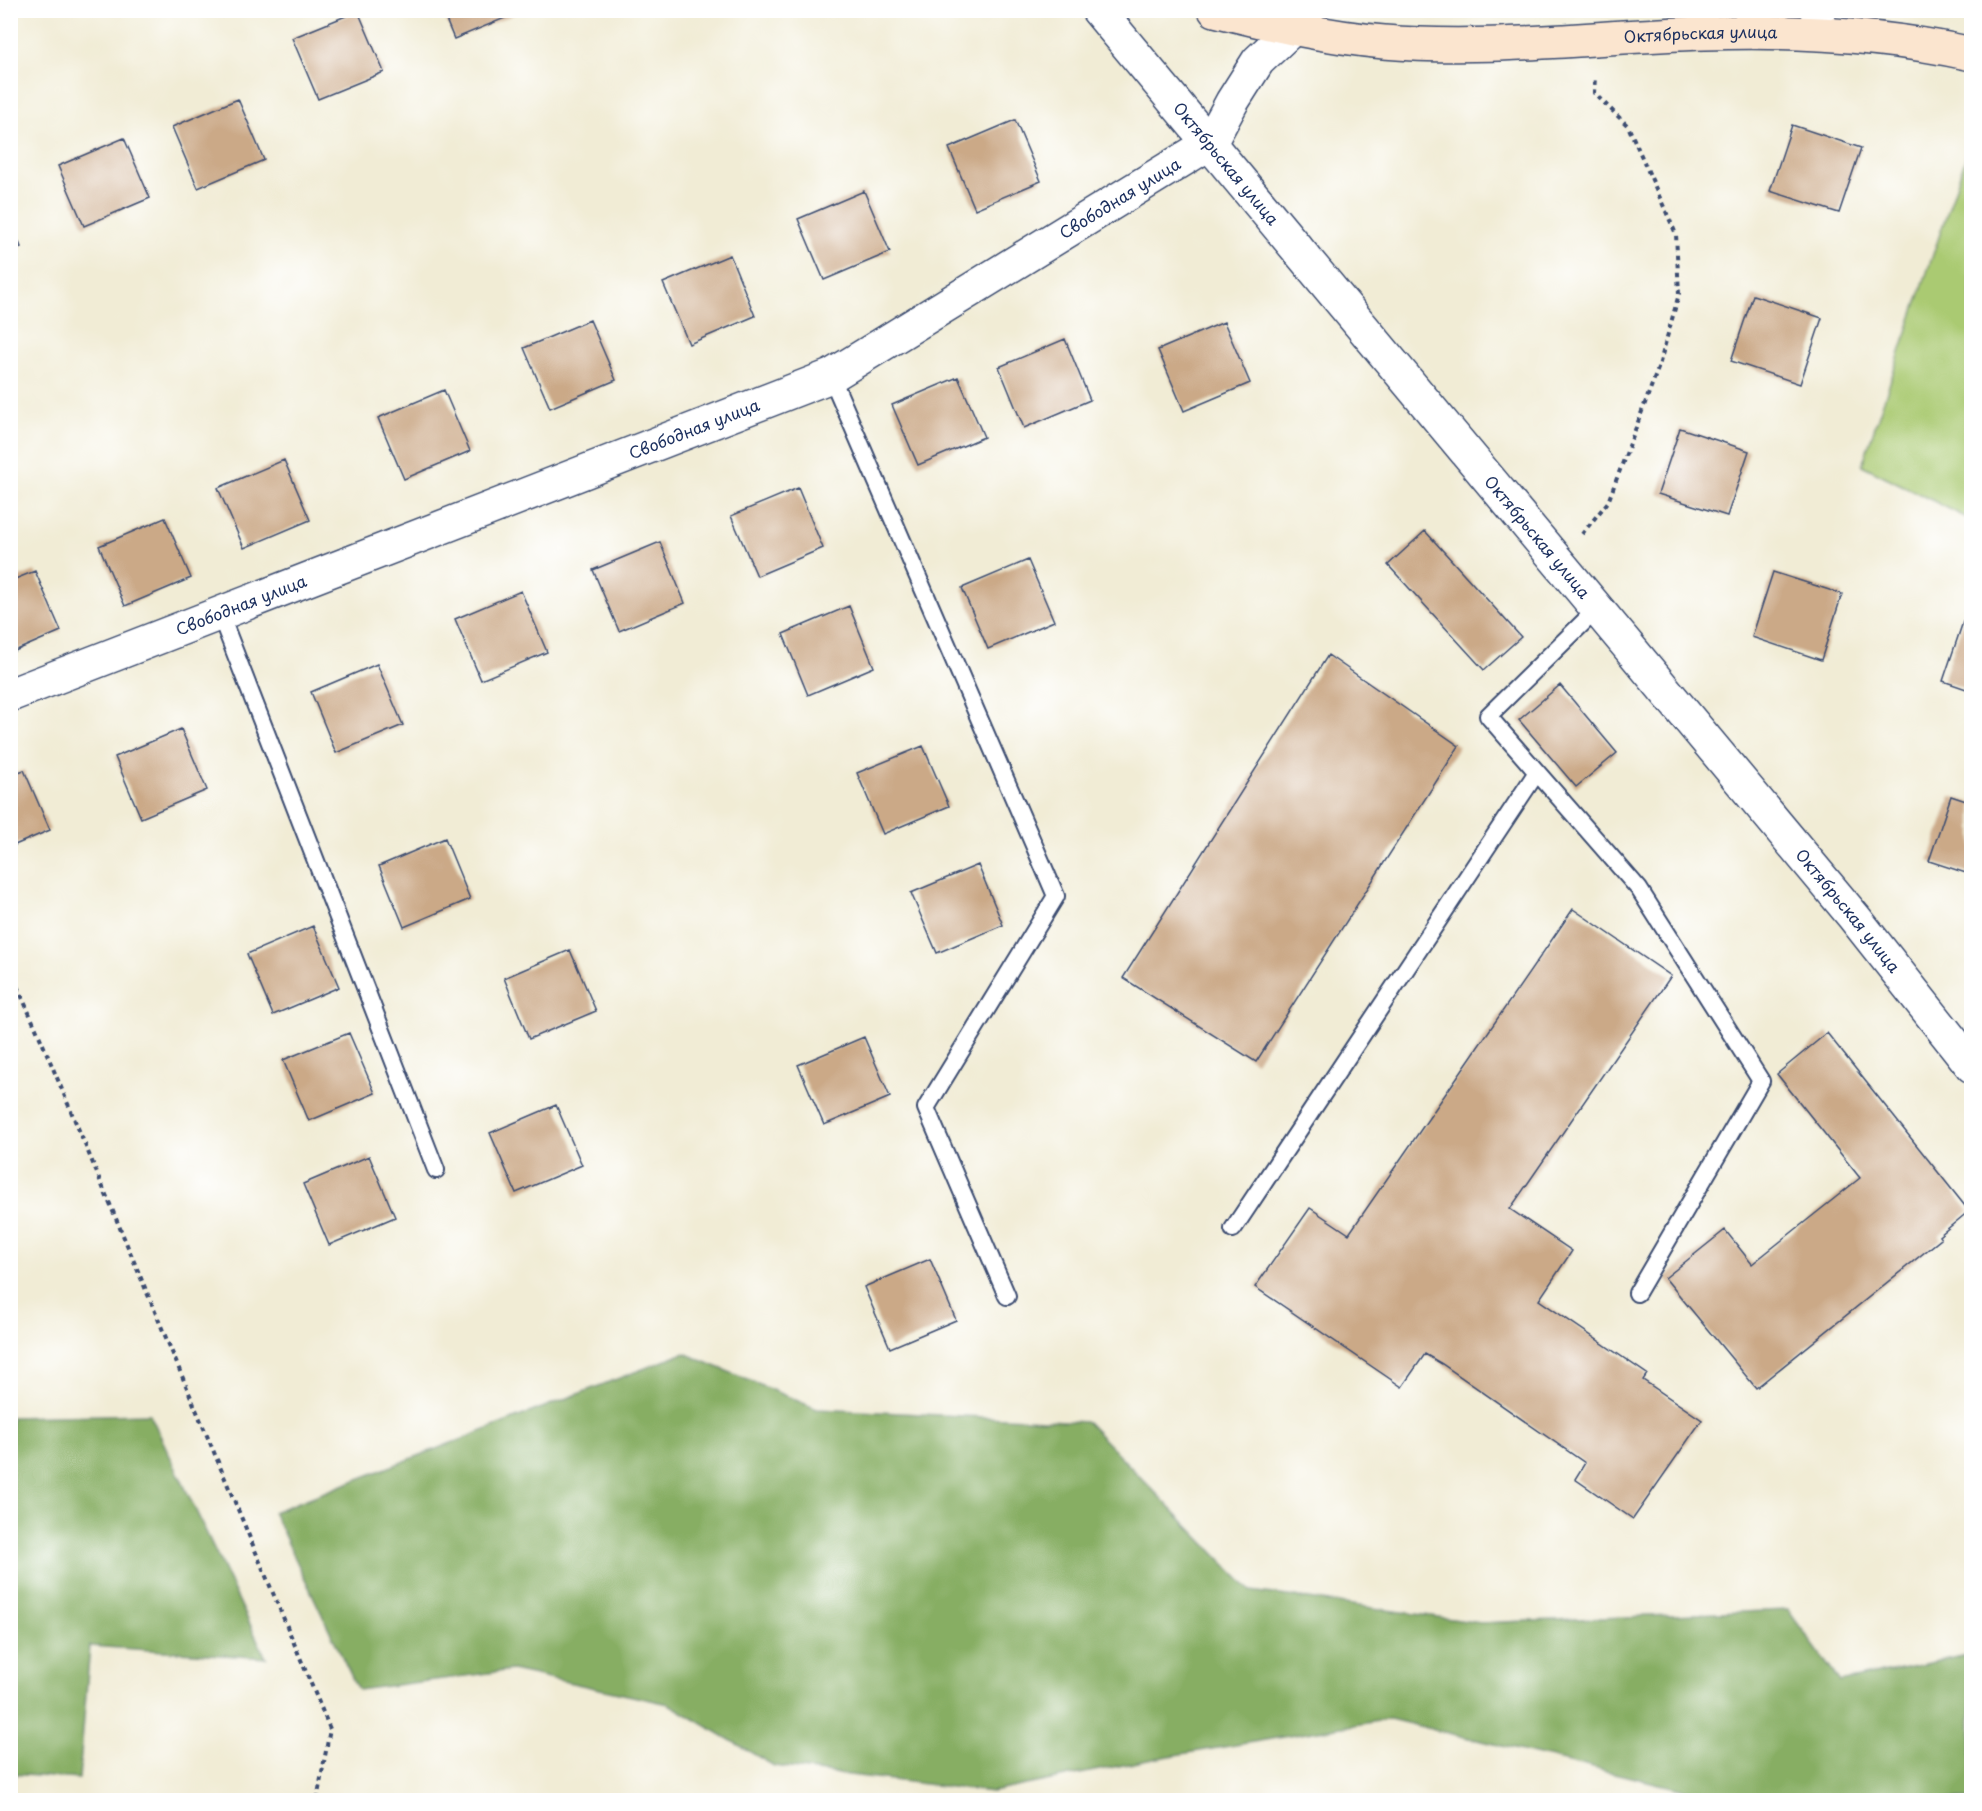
<svg xmlns="http://www.w3.org/2000/svg" width="1982" height="1811" viewBox="0 0 1982 1811" font-family="'Playpen Sans',sans-serif">
<style>
.green{fill:#aaca72;stroke:#627c68;stroke-width:1.5}
.forest{fill:#87ae64;stroke:#516e61;stroke-width:1.5}
.building{fill:#cba987}
.lines{fill:none;stroke-linecap:round;stroke-linejoin:round}
.service-casing{stroke:#3b4b70;stroke-width:20}
.minor-casing{stroke:#3b4b70;stroke-width:36}
.tertiary-casing{stroke:#3b4b70;stroke-width:36}
.secondary-casing{stroke:#3b4b70;stroke-width:36}
.path{stroke:#3b4b70;stroke-width:4;stroke-dasharray:4.5 4.5;stroke-linecap:butt}
.service{stroke:#fff;stroke-width:16}
.minor{stroke:#fff;stroke-width:33}
.tertiary{stroke:#fff;stroke-width:33}
.secondary{stroke:#fbe5cf;stroke-width:33}
.labels{text-anchor:middle;stroke-width:5;stroke-linejoin:round;paint-order:stroke}
.street-label{font-size:16px;fill:#1b2f5e;stroke:#fff}
</style>
<rect width="100%" height="100%" fill="#fff"/>
<filter id="ink" filterUnits="userSpaceOnUse"><feTurbulence type="fractalNoise" baseFrequency=".0167" numOctaves="2"/><feDisplacementMap in="SourceGraphic" scale="12" xChannelSelector="R" yChannelSelector="G"/><feConvolveMatrix kernelMatrix="1 2 1 2 8 2 1 2 1" color-interpolation-filters="sRGB"/></filter>
<filter id="wash" filterUnits="userSpaceOnUse"><feTurbulence type="fractalNoise" baseFrequency=".008" numOctaves="4" result="noise"/><feDisplacementMap in="SourceGraphic" scale="24" xChannelSelector="R" yChannelSelector="G"/><feGaussianBlur stdDeviation="1.35" result="paint"/><feColorMatrix in="noise" values="0 0 0 0 0 0 0 0 0 0 0 0 0 0 0 0 0 1.4 0 .05"/><feComposite in="paint" operator="in"/></filter>
<g filter="url(#wash)">
<rect width="100%" height="100%" fill="#f1ecd5"/>
<!-- green -->
<path class="green" d="M1971,142V520L1862,465Z"/>
<!-- forest -->
<path class="forest" d="M684,1353L817,1409L1087,1422L1251,1591L1481,1623L1788,1610L1840,1682L1971,1654V1800H1726L1390,1719L1158,1758L992,1792L774,1766L669,1704L512,1670L358,1690L273,1512Z
M150,1414L266,1658L90,1646L79,1779L11,1774V1417Z"/>
<g id="blocks">
<!-- building -->
<path class="building" d="M442,10H522V11L454,39Z
M358,11L384,72L318,99L292,38Z
M238,99L264,160L198,188L172,127Z
M1015,120L1041,181L975,209L949,148Z
M1792,125L1861,148L1839,213L1770,191Z
M124,138L150,198L84,226L58,166Z
M864,191L890,252L824,280L798,219Z
M10,221L21,247L10,251Z
M730,255L755,316L689,344L663,283Z
M1753,295L1822,318L1800,384L1731,361Z
M590,320L616,380L550,408L524,348Z
M1224,322L1250,383L1184,411L1158,350Z
M1065,339L1090,400L1024,428L999,367Z
M958,377L984,437L918,465L892,405Z
M444,390L470,451L404,479L378,418Z
M1680,428L1749,451L1727,516L1658,494Z
M284,460L310,520L244,548L218,488Z
M798,488L823,548L757,576L731,516Z
M165,518L191,578L125,606L99,546Z
M1425,531L1521,637L1484,670L1388,565Z
M660,542L685,603L619,631L593,570Z
M1028,560L1054,621L988,649L962,588Z
M35,571L61,631L10,653V581Z
M1773,572L1842,594L1821,660L1752,637Z
M521,591L547,652L481,680L455,619Z
M849,606L874,667L808,695L783,634Z
M1965,616L1972,618V691L1943,681Z
M1328,655L1459,746L1256,1062L1123,978Z
M377,664L403,725L336,753L311,692Z
M1560,685L1617,753L1576,787L1519,720Z
M181,729L207,790L141,818L115,757Z
M923,746L949,806L883,834L857,773Z
M24,770L50,830L10,847V775Z
M1951,796L1972,803V875L1929,861Z
M445,838L470,899L404,927L379,866Z
M978,865L1003,925L937,953L911,893Z
M1573,909L1671,976L1510,1209L1572,1251L1539,1300L1647,1374L1643,1380L1702,1420L1633,1519L1575,1479L1585,1463L1442,1364L1425,1354L1402,1387L1255,1287L1310,1208L1349,1234Z
M313,926L339,987L273,1015L247,954Z
M570,950L596,1011L529,1039L504,978Z
M349,1033L375,1093L309,1121L283,1060Z
M1827,1033L1969,1211L1939,1236L1941,1239L1756,1388L1665,1278L1725,1230L1752,1264L1860,1178L1777,1074Z
M864,1037L890,1097L824,1125L798,1065Z
M556,1105L582,1165L516,1193L490,1133Z
M369,1156L395,1217L329,1245L303,1184Z
M930,1259L956,1320L890,1348L864,1287Z"/>
</g>
</g>
<g filter="url(#ink)">
<use href="#blocks" fill-opacity="0" stroke="#3b4b70" stroke-width="1.5"/>
<g class="lines">
<!-- service casing -->
<g class="service-casing">
<path id="service" d="M831,376L1056,896L926,1108L1007,1296
M1597,609L1488,716L1639,889L1761,1081L1637,1293
M220,614L436,1170
M1233,1229L1537,772"/>
</g>
<!-- minor casing -->
<g class="minor-casing">
<g id="minor">
<path d="M1817,33L1818,10"/>
<path id="s1" d="M10,695L831,376L1210,143"/>
</g>
</g>
<!-- tertiary casing -->
<g class="tertiary-casing">
<g id="tertiary">
<path id="s2" d="M1098,10L1854,917L1972,1066"/>
<path d="M1210,143L1232,102L1258,61L1291,30"/>
</g>
</g>
<!-- secondary casing -->
<g class="secondary-casing">
<g id="secondary">
<path id="s3" d="M1215,10C1271,24 1326,37 1384,42C1491,51 1598,36 1705,33C1794,30 1884,35 1972,54"/>
</g>
</g>
<!-- path -->
<path class="path" d="M1582,534L1608,502L1659,366L1679,294L1676,234L1628,126L1594,93L1595,77
M10,981L18,988L42,1042L330,1729L317,1800"/>
<!-- service -->
<use href="#service" class="service"/>
<!-- minor -->
<use href="#minor" class="minor"/>
<!-- tertiary -->
<use href="#tertiary" class="tertiary"/>
<!-- secondary -->
<use href="#secondary" class="secondary"/>
</g>
</g>
<g class="labels">
<!-- street labels -->
<g class="street-label">
<text dy="6" stroke="none"><textPath href="#s3" startOffset="489">Октябрьская улица</textPath></text>
<text dy="6" stroke="none"><textPath href="#s2" startOffset="200">Октябрьская улица</textPath></text>
<text dy="6" stroke="none"><textPath href="#s1" startOffset="1220">Свободная улица</textPath></text>
<text dy="6" stroke="none"><textPath href="#s1" startOffset="734">Свободная улица</textPath></text>
<text dy="6" stroke="none"><textPath href="#s2" startOffset="686">Октябрьская улица</textPath></text>
<text dy="6" stroke="none"><textPath href="#s1" startOffset="248">Свободная улица</textPath></text>
<text dy="6" stroke="none"><textPath href="#s2" startOffset="1172">Октябрьская улица</textPath></text>
</g>
</g>
<!-- margin -->
<rect width="1982" height="1811" fill="none" stroke="#fff" stroke-width="36"/>
</svg>
